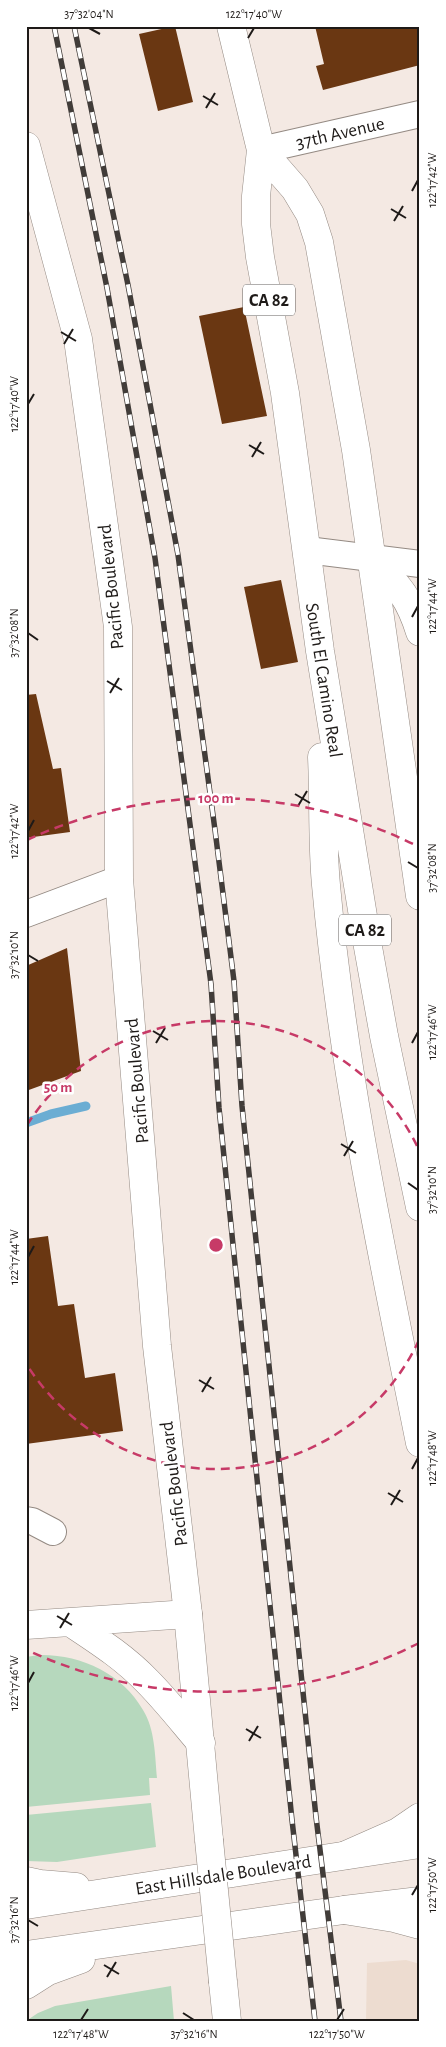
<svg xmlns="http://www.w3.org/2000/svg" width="446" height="2047" viewBox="0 0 446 2047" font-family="'Alegreya Sans',sans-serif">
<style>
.built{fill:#eddcd0}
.green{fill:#b6d8bd}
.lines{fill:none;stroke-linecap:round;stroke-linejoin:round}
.stream{stroke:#6badd3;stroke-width:9}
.building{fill:#6a3712}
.minor-casing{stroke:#948a83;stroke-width:28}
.tertiary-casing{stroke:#948a83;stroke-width:29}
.secondary-casing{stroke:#948a83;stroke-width:29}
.primary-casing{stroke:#948a83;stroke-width:29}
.minor{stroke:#fff;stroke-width:26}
.tertiary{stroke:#fff;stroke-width:28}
.secondary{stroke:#fff;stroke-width:28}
.primary{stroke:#fff;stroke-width:28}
.rail-casing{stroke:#413c39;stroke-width:5.5}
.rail{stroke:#fff;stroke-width:4;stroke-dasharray:11;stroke-linecap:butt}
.tertiary-bridge-casing{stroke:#948a83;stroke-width:29;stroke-linecap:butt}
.tertiary-bridge{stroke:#fff;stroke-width:28}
.ticks{fill:none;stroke:#1e1a18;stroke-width:2}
.ring{fill:none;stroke:#c73a67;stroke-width:2.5;stroke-dasharray:9 6}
.labels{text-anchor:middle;stroke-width:5;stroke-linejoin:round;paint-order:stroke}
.shield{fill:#fff;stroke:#625f5d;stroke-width:1}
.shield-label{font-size:18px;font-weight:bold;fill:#1e1a18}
.street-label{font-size:19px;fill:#1e1a18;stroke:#fff}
.centre{fill:#c73a67;stroke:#fff;stroke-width:2.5}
.ring-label{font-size:15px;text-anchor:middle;font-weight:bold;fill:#c73a67;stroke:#fff;stroke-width:5;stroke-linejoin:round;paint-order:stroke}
.neatline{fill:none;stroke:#1e1a18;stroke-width:2}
.ticks-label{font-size:12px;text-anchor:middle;fill:#1e1a18}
</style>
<rect width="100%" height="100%" fill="#f4e9e3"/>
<!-- built -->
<path class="built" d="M406,1960L420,1964V2021H366L367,1963Z"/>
<!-- green -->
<path class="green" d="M39,1655C80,1654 122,1673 143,1710C155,1729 155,1756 157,1778H149L150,1795L26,1807V1657Z
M151,1803L156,1847L57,1862L26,1861V1815Z
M171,1986L174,2021H26L38,2013L55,2006Z"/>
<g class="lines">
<!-- stream -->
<path class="stream" d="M26,1123L51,1114L86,1106"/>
</g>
<!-- building -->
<path class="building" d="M175,26L193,102L158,111L139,34Z
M315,26H420V65L323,90L316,66L324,64Z
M244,307L267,416L222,424L199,316Z
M281,580L298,662L261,669L244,587Z
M36,694L53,769L61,768L70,832L26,838V695Z
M67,948L81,1071L26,1091V966Z
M48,1236L58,1306L74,1304L85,1378L115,1373L123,1431L26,1444V1239Z"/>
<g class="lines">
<!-- minor casing -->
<g class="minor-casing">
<path id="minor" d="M261,150L420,114
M307,550L420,564
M26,914L119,879
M26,1520L32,1521L53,1532"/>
</g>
<!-- tertiary casing -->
<g class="tertiary-casing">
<path id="tertiary" d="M26,146L78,339L118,627L119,879L157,1346L188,1614L209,1840
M223,1982L227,2021"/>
</g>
<!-- secondary casing -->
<g class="secondary-casing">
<path id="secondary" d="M70,1622C97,1640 124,1657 147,1681C166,1700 183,1722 201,1743
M26,1625L188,1614
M26,1881L40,1884L76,1887
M26,1905L420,1844
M26,1955L344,1910L420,1901
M26,1985L48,1971L81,1959"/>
</g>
<!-- primary casing -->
<g class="primary-casing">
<path id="primary" d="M231,26L261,150L256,196V224L260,257L285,393L320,651L368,947L384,1036L420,1207
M261,150L295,189L310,214L319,242L356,450L420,896
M373,559C397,585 409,596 420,632
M322,757C324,800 322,843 326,885C343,1073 383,1258 420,1443
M346,1855L398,1832L420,1817
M344,1910L394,1918L420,1925"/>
</g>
<!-- minor -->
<use href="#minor" class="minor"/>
<!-- tertiary -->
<use href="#tertiary" class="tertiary"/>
<!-- secondary -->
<use href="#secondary" class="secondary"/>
<!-- primary -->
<use href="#primary" class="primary"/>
<!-- rail casing -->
<g class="rail-casing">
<path id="rail" d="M54,26L107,288L155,558L211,984L219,1108L292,1820L315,2021
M74,26L128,285L178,555L215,830L234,981L242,1106L316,1817L341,2021"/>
</g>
<!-- rail -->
<use href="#rail" class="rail"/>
<!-- tertiary-bridge casing -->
<g class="tertiary-bridge-casing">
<path id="tertiary-bridge" d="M209,1840L223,1982"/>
</g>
<!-- tertiary-bridge -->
<use href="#tertiary-bridge" class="tertiary-bridge"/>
</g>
<!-- ticks -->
<path class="ticks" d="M89,28L100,34M248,38L254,28M203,96L218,105M206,108L215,93M412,191L418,180M391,209L406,218M394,221L403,206M61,332L76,341M64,344L73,329M28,404L34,394M249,445L264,454M252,457L261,442M412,617L418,606M28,633L38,640M107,681L122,690M110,693L119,678M295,794L310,803M298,806L307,791M28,831L34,820M408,862L418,868M28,955L38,961M153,1031L168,1040M156,1043L165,1028M412,1043L418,1032M341,1144L356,1153M344,1156L353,1141M408,1183L418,1190M28,1257L34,1246M199,1380L214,1389M202,1392L211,1377M412,1469L418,1458M388,1493L403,1502M391,1505L400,1490M57,1616L72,1625M60,1628L69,1613M28,1683L34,1672M246,1729L261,1738M249,1741L258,1726M412,1895L418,1885M28,1920L38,1926M104,1965L119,1974M107,1977L116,1962M183,2013L194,2020M81,2020L88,2009M337,2020L344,2009"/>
<!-- distance rings -->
<g class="ring">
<path d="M419 1340A224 224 0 0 1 27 1365M27 1125A224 224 0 0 1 419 1150"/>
<path d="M419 1643A447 447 0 0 1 27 1650M27 840A447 447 0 0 1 419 847"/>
</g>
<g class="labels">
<!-- shield labels -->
<g class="shield">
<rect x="243" y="284.5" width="52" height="31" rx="4"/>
<rect x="339" y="914.5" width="52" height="31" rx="4"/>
</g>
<g class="shield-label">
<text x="269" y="306">CA 82</text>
<text x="365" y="936">CA 82</text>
</g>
<!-- street labels -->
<g class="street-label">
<text transform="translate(340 132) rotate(-13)" y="7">37th Avenue</text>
<text transform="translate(110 587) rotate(-96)" y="7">Pacific Boulevard</text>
<text transform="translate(325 680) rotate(81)" y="7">South El Camino Real</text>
<text transform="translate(136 1081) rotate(-95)" y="7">Pacific Boulevard</text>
<text transform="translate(173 1484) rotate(-97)" y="7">Pacific Boulevard</text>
<text transform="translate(223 1874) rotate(-9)" y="7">East Hillsdale Boulevard</text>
</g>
</g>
<circle cx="216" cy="1245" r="8" class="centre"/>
<g class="ring-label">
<text x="216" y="803">100 m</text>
<text x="58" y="1092">50 m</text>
</g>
<!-- border -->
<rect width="446" height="2047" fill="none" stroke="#ffffff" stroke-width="55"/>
<rect x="28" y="28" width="390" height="1992" class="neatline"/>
<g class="ticks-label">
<text x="89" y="18">37°32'04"N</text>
<text x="254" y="18">122°17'40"W</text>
<text transform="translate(432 180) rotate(-90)" y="4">122°17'42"W</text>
<text transform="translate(14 404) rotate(-90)" y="4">122°17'40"W</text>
<text transform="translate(432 606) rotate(-90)" y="4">122°17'44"W</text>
<text transform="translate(14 633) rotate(-90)" y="4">37°32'08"N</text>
<text transform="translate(14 831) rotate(-90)" y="4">122°17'42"W</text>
<text transform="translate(432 868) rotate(-90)" y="4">37°32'08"N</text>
<text transform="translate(14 955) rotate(-90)" y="4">37°32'10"N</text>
<text transform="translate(432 1032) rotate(-90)" y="4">122°17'46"W</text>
<text transform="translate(432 1190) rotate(-90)" y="4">37°32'10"N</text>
<text transform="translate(14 1257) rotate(-90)" y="4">122°17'44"W</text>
<text transform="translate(432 1458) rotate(-90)" y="4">122°17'48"W</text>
<text transform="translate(14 1683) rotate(-90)" y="4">122°17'46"W</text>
<text transform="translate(432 1885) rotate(-90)" y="4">122°17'50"W</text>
<text transform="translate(14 1920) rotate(-90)" y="4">37°32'16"N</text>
<text x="81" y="2038">122°17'48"W</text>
<text x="194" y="2038">37°32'16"N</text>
<text x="337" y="2038">122°17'50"W</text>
</g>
</svg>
